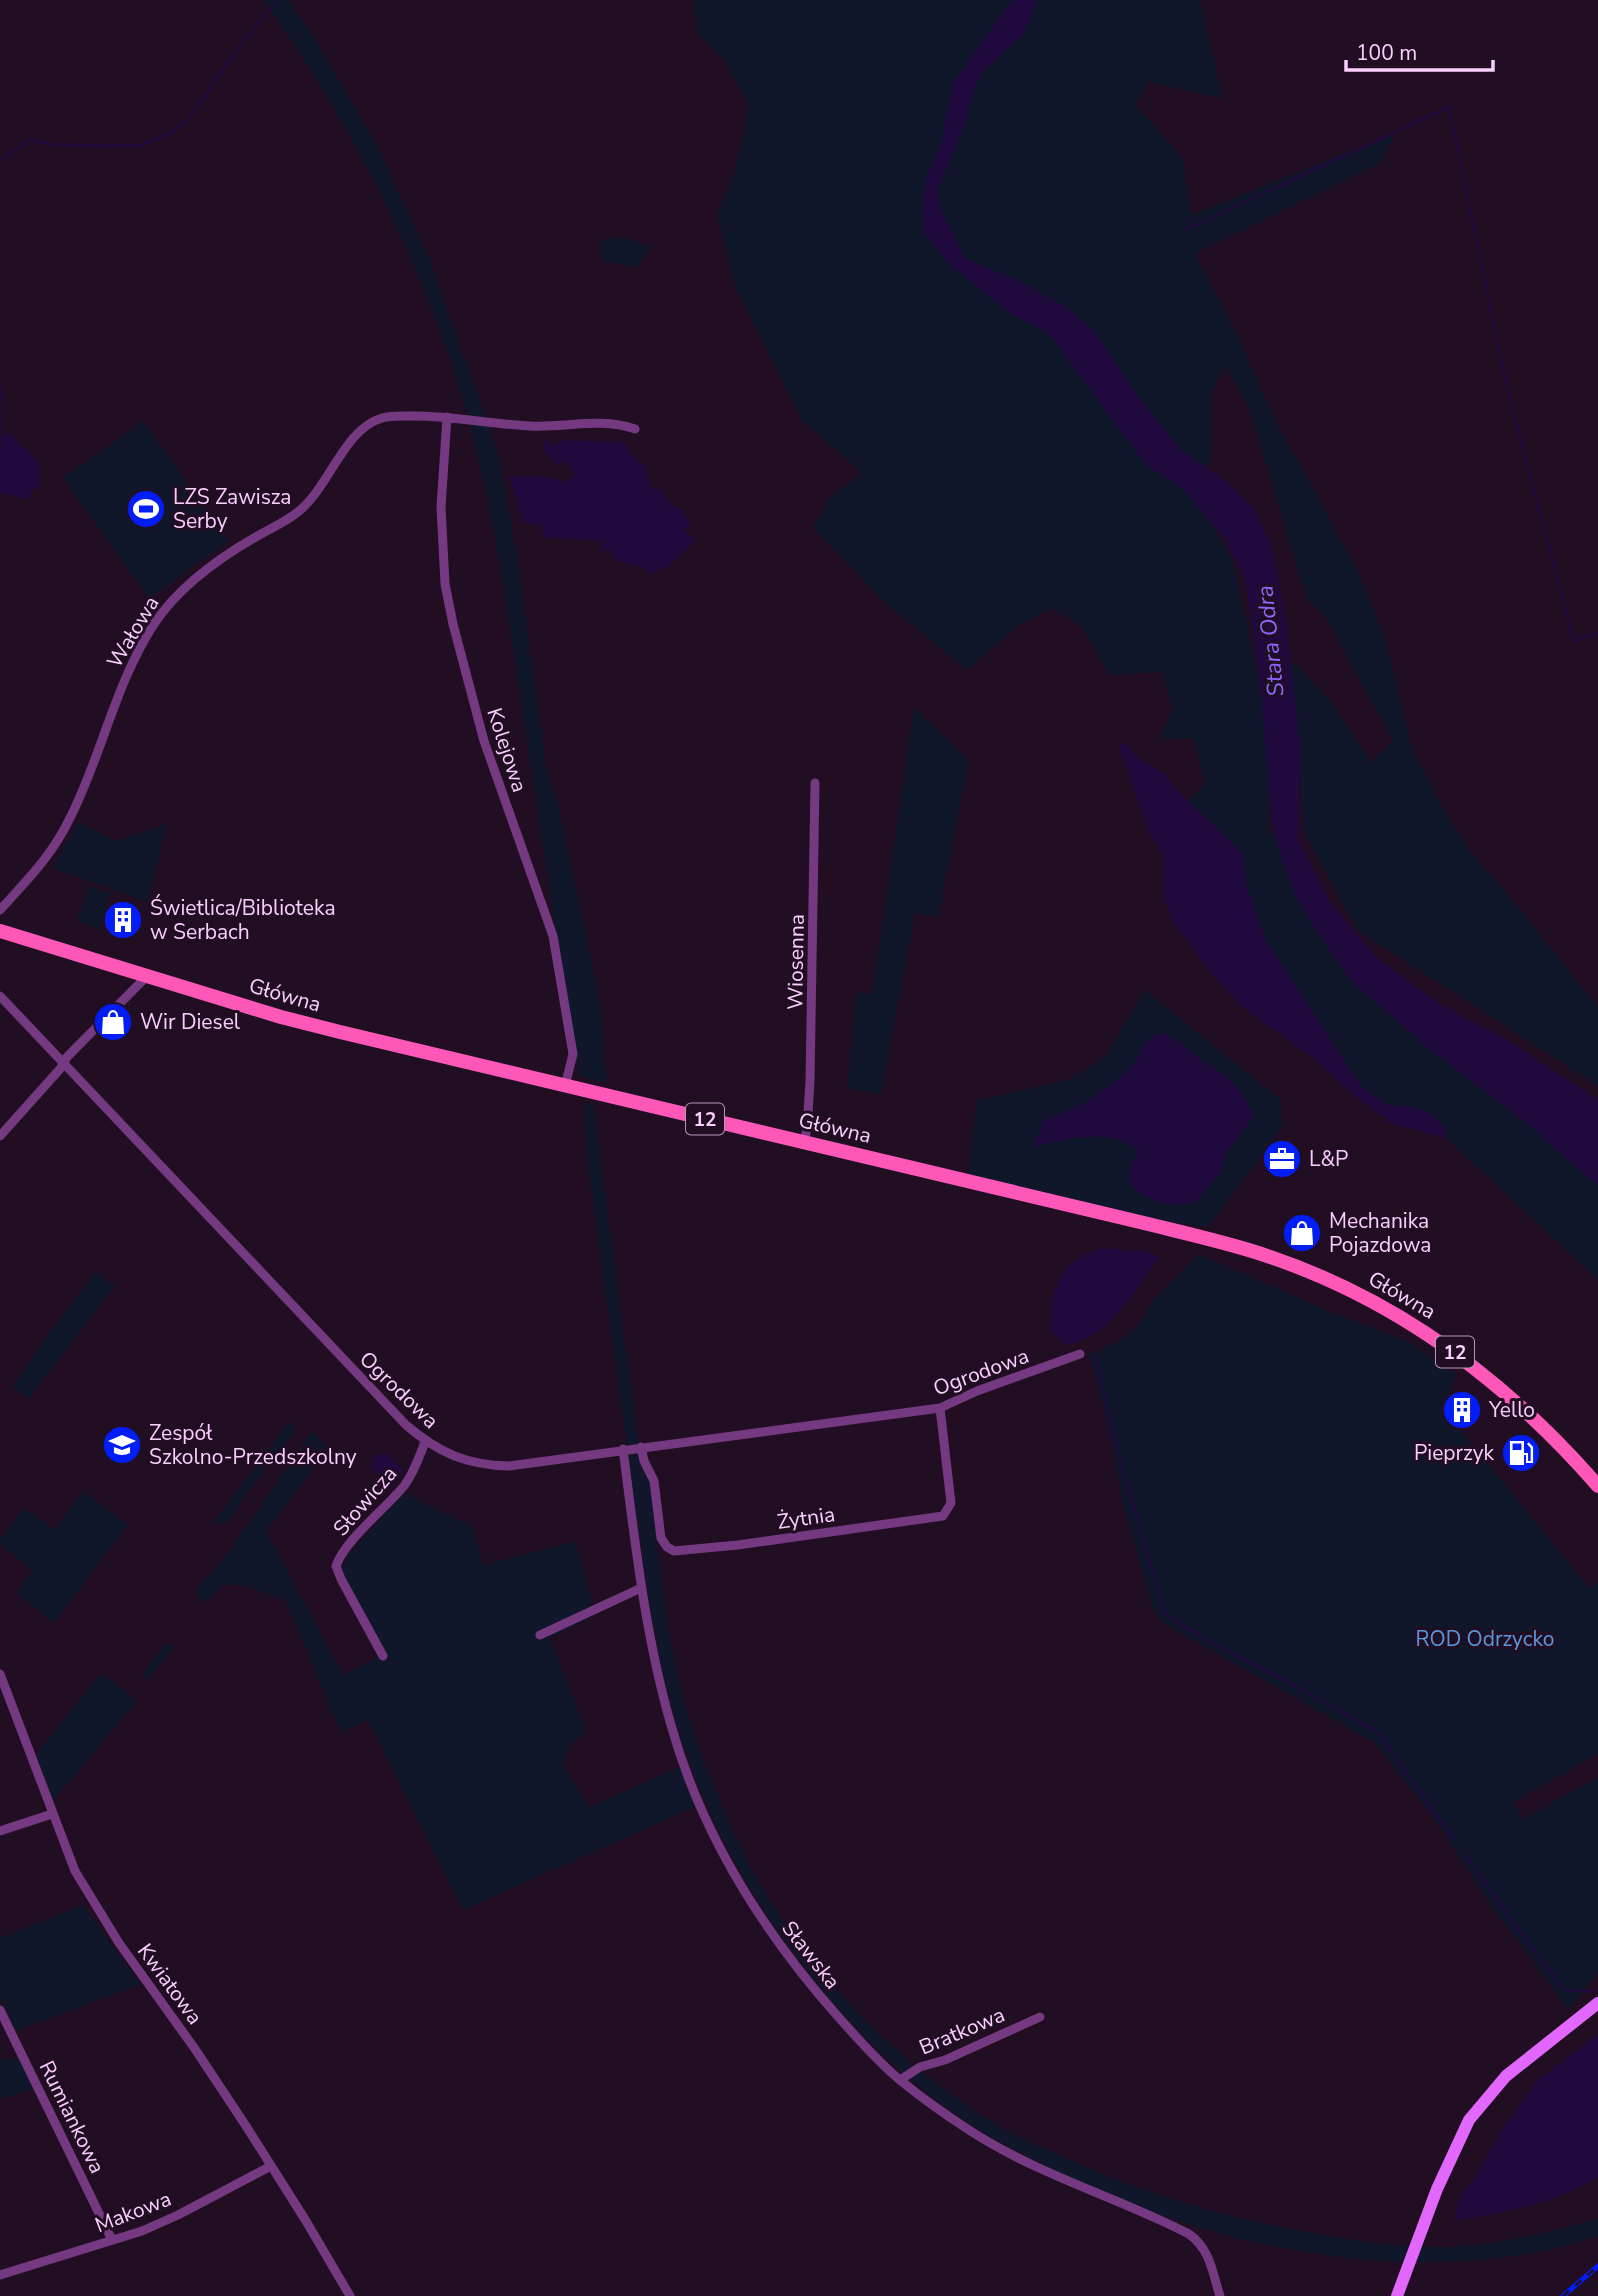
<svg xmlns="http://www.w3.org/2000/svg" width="1598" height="2296" viewBox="0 0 1598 2296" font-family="'Nunito Sans',sans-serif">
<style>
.green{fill:#11172b}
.water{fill:#200a3e}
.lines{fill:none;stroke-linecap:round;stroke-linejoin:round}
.stream{stroke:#200a3e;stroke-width:2.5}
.minor{stroke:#743980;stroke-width:9}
.secondary{stroke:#e267fd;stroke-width:12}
.primary{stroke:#fd57b7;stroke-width:14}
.rail-casing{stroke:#031df6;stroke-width:5}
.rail{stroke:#210e22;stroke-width:2.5;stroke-dasharray:8;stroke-linecap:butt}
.labels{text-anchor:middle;stroke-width:6;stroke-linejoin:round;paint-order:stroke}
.shield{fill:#210e22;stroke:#b995bc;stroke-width:2}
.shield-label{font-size:19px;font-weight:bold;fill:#facffe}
.poi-label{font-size:21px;fill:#facffe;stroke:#210e22;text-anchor:start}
.street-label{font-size:21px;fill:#facffe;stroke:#210e22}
.park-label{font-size:21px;fill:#5c97dd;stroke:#210e22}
.water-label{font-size:23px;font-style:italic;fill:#8d66fd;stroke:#210e22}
</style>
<rect width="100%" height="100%" fill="#210e22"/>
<!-- green -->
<path class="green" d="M263,0H288L315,39L377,146L430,261L497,449L516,549L547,772L557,801L592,962L602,1019L606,1083L579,1076C557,945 538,813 518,682C505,597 493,512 471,429C431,279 354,125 263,0Z
M693,0H1200L1222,98L1148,82L1136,105L1183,158L1191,215L1396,133L1381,163L1195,253L1239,339L1278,426L1309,480L1358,572L1386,641L1412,747L1444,810L1470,851L1516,904L1598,1007V1086L1357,930L1305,834L1291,660L1330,700L1371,763L1393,741L1325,616L1307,600L1249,408L1226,367L1212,390L1211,462L1191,488L1232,558L1262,694L1270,767L1268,835L1273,832L1294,893L1312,924L1351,981L1427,1047L1535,1130L1598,1186V1280L1445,1137L1446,1129L1411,1107L1385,1104L1360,1085L1266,940L1247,888L1243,854L1187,800L1206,785L1193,738L1159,739L1173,710L1162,672L1110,675L1082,627L1052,608L1021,624L967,670L885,603L813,527L830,497L862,473L802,420L736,288L717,213L735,172L749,107L727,64L697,32Z
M626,238L650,247L637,267L604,261L598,249L603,239Z
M143,421L229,541L149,598L63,478Z
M914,707L969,761L938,918L915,913L881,1094L847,1088L856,992L872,995Z
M79,822L116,841L167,824L147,902L53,868Z
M89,886L111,893L99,929L77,921Z
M1145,990L1281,1100L1283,1126L1208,1227L1078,1209L967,1184L977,1100L1068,1080L1105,1057Z
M583,1102L593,1104L641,1462L649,1477C657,1539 663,1602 675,1663C686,1720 709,1776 732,1829C783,1944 881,2051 987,2119C1014,2136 1045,2149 1075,2162C1148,2194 1223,2217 1302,2231C1354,2240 1407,2251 1461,2246C1507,2242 1553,2231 1598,2219V2237C1581,2241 1565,2247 1548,2250C1388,2282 1220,2247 1074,2180C1019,2155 965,2125 918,2086C821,2005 744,1897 696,1780C656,1680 645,1572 630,1466C616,1366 601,1265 588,1165Z
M1199,1254L1335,1314L1406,1340L1457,1375L1442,1408L1589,1588L1598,1582V1754L1513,1802L1521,1819L1598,1778V1972L1568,2010L1530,1956L1496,1913L1435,1820L1375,1743L1161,1622L1153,1608L1123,1503L1104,1408L1089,1355L1119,1341L1137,1327L1153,1301Z
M96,1272L115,1286L28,1399L13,1386L46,1338Z
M289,1422L296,1429L224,1525L214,1521Z
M312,1432L329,1448L266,1531L343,1675L384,1653L345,1580L342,1568L348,1555L404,1493L473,1527L483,1565L575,1541L591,1599L589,1619L550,1638L586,1732L570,1745L562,1764L589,1807L680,1767L697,1806L463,1910L368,1719L344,1732L330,1711L326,1697L286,1601L246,1586L226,1584L203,1603L195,1590L225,1557Z
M83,1491L128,1525L54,1623L15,1593L33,1570L0,1545V1540L24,1508L54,1530Z
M166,1643L174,1647L148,1679L142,1675Z
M101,1673L137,1701L53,1801L35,1756Z
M83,1905L140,1984L16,2031L0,1998V1938Z
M9,2058L19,2060L33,2089L0,2099V2061Z"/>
<!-- water -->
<path class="water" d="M1012,0H1038L1024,34L980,74L961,134L937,190L941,209L965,258L1017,281L1068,308L1098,336L1140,399L1180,449L1222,478L1253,507L1272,547L1287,626L1300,744L1299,841L1329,900L1375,956L1441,1005L1503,1037L1598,1100V1186L1535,1130L1427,1047L1351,981L1312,924L1294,893L1273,832L1259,672L1251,615L1244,577L1226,540L1183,489L1146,465L1050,335L1008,312L947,262L924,232L925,179L941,143L953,83Z
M9,433L34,457L39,464V488L31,490L30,500L0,493V448L2,445L0,437Z
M544,439L554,447L564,440L625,442L632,456L645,465L651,489H661L671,505L680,508L691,524L684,530L695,540C681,556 669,569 648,574L644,568L614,560L609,548L601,552L602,541L545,538L541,525L523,522L509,476H544L564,482L575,476L568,461L555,465L544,449Z
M1123,742L1142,760L1164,773L1179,792L1243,854L1247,888L1266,940L1360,1085L1385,1104L1411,1107L1433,1115L1446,1129L1445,1137L1441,1138L1415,1129L1395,1126L1345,1088L1323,1066L1240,1005L1213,976L1173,922L1164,898V857L1149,832L1119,746Z
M1166,1033L1235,1084L1255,1115L1227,1151L1220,1172L1195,1203L1165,1205L1134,1190L1128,1177L1138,1150C1108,1126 1066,1140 1032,1147L1041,1130L1043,1121C1056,1113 1072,1111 1085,1103C1099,1092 1122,1078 1133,1065C1146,1048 1141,1036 1166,1033Z
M1102,1248L1149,1252L1159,1257C1135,1290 1110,1337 1067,1345L1051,1332C1052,1288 1055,1262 1102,1248Z
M383,1453L388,1455L404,1470L392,1487L370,1467L374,1456Z
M1598,2034V2177C1561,2202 1499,2215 1454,2220L1461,2193L1474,2180L1503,2128L1538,2080Z"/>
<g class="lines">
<!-- stream -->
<path class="stream" d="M0,161L31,139L47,144L110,146L142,145L171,133L187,121L244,40L278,0
M1185,230L1449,107L1507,388L1574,641L1598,633
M0,381L4,411L2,425L5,436
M1096,1358L1116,1446L1165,1613L1186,1628L1310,1694L1377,1732L1453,1838
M1466,1856L1526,1940L1565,1990L1593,1991"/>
<!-- minor -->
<path class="minor" d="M447,417L441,507L445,584L453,624L484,741L553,936L573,1054L565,1086
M0,910C28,879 51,857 70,818C102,755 115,684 154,624C178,588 216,560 254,538C269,529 286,522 299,511C330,486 344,429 382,418C392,415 404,416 414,416C453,416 491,424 530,426C566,428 599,417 635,429
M0,996L406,1425C439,1453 466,1465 509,1466L940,1408L977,1391L1080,1354
M0,1136L60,1069L67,1057L147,976
M804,1142L807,1129L810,1081L815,783
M641,1447L644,1461L654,1481L661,1538L667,1547L674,1551L738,1545L943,1516L951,1503L940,1408
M623,1449C635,1542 645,1635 671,1725C702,1836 766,1936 841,2020C860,2041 879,2063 901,2081C922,2098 946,2115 969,2130C1038,2175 1117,2197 1189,2234C1211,2250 1212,2272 1220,2296
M540,1635L641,1588
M383,1656L341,1579L336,1566C345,1540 386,1508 404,1486C414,1473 419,1457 425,1442
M0,1674L75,1871L119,1943L195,2049L246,2126L306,2221L350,2296
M0,1831L52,1814
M0,2010L112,2240
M900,2080L920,2067L945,2060L1040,2017
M0,2275L142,2231L178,2215L271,2166"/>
<!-- secondary -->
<path class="secondary" d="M1397,2296L1437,2189L1469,2120L1506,2076L1598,2003"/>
<!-- primary -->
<path class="primary" d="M0,931L281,1017L340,1032L1144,1223C1180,1232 1216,1240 1252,1251C1391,1294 1503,1377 1598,1486"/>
<!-- rail casing -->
<g class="rail-casing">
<path id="rail" d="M1563,2296L1598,2266"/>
</g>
<!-- rail -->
<use href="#rail" class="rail"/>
</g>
<!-- icons -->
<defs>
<g id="stadium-disc" transform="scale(2.0125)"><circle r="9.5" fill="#031df6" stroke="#210e22"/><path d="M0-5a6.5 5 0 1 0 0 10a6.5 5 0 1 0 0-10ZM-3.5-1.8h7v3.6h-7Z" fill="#fff"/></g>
<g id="building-disc" transform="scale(2.0125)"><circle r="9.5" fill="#031df6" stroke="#210e22"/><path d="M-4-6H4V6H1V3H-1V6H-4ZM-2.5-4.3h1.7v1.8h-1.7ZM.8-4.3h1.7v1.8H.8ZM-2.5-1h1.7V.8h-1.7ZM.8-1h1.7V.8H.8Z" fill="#fff"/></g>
<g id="shop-disc" transform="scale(2.0125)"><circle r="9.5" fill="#031df6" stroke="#210e22"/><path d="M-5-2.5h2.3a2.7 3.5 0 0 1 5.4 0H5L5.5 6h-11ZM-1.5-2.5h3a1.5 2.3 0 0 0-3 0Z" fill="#fff"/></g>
<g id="office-disc" transform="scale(2.0125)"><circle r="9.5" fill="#031df6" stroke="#210e22"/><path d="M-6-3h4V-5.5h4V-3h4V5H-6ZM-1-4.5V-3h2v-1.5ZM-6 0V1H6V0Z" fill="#fff"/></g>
<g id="school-disc" transform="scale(2.0125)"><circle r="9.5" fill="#031df6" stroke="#210e22"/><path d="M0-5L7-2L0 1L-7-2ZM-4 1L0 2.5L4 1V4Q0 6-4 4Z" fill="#fff"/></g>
<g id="fuel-disc" transform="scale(2.0125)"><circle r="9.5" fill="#031df6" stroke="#210e22"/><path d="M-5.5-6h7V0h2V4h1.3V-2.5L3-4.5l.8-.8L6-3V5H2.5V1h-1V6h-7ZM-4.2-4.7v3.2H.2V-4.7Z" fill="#fff"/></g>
</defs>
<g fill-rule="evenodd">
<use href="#stadium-disc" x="146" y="509"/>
<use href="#building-disc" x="123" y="920"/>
<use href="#shop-disc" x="113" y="1022"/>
<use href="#office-disc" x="1282" y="1159"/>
<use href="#shop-disc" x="1302" y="1233"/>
<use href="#building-disc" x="1462" y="1410"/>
<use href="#school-disc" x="122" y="1445"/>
<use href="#fuel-disc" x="1521" y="1453"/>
</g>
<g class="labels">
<!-- shield labels -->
<g class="shield">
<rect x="686" y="1103.5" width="38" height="31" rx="5"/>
<rect x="1436" y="1336.5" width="38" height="31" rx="5"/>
</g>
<g class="shield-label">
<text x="705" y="1126">12</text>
<text x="1455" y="1359">12</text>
</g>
<!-- poi labels -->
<g class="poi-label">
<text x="173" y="504">LZS Zawisza<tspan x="173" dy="24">Serby</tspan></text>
<text x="150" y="915">Świetlica/Biblioteka<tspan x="150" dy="24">w Serbach</tspan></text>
<text x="140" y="1029">Wir Diesel</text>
<text x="1309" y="1166">L&amp;P</text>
<text x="1329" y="1228">Mechanika<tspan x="1329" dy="24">Pojazdowa</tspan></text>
<text x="1489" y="1417">Yello</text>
<text x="149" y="1440">Zespół<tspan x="149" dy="24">Szkolno-Przedszkolny</tspan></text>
<text x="1494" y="1460" text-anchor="end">Pieprzyk</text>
</g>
<!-- street labels -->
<g class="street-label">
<text transform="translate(133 632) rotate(-59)" y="7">Wałowa</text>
<text transform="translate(507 750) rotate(72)" y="7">Kolejowa</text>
<text transform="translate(796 962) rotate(-89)" y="7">Wiosenna</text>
<text transform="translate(285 995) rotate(16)" y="7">Główna</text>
<text transform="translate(835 1128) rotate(13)" y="7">Główna</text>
<text transform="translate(1402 1295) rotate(30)" y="7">Główna</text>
<text transform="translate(981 1372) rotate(-20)" y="7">Ogrodowa</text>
<text transform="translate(399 1390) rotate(44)" y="7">Ogrodowa</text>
<text transform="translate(365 1501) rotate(-49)" y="7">Słowicza</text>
<text transform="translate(806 1518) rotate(-8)" y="7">Żytnia</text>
<text transform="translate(811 1955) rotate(52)" y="7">Sławska</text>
<text transform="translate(170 1984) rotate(54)" y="7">Kwiatowa</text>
<text transform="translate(962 2031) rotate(-23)" y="7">Bratkowa</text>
<text transform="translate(72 2117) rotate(64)" y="7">Rumiankowa</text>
<text transform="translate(133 2212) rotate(-21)" y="7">Makowa</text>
</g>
<!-- park labels -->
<g class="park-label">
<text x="1485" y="1646">ROD Odrzycko</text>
</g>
<!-- water labels -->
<g class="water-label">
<text transform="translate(1270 641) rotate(-96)" y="8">Stara Odra</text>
</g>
</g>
<!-- scale -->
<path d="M1346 60v10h147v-10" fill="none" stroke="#facffe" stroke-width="3.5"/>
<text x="1356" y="60" font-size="21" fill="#facffe" stroke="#210e22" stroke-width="5" paint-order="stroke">100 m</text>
</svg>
